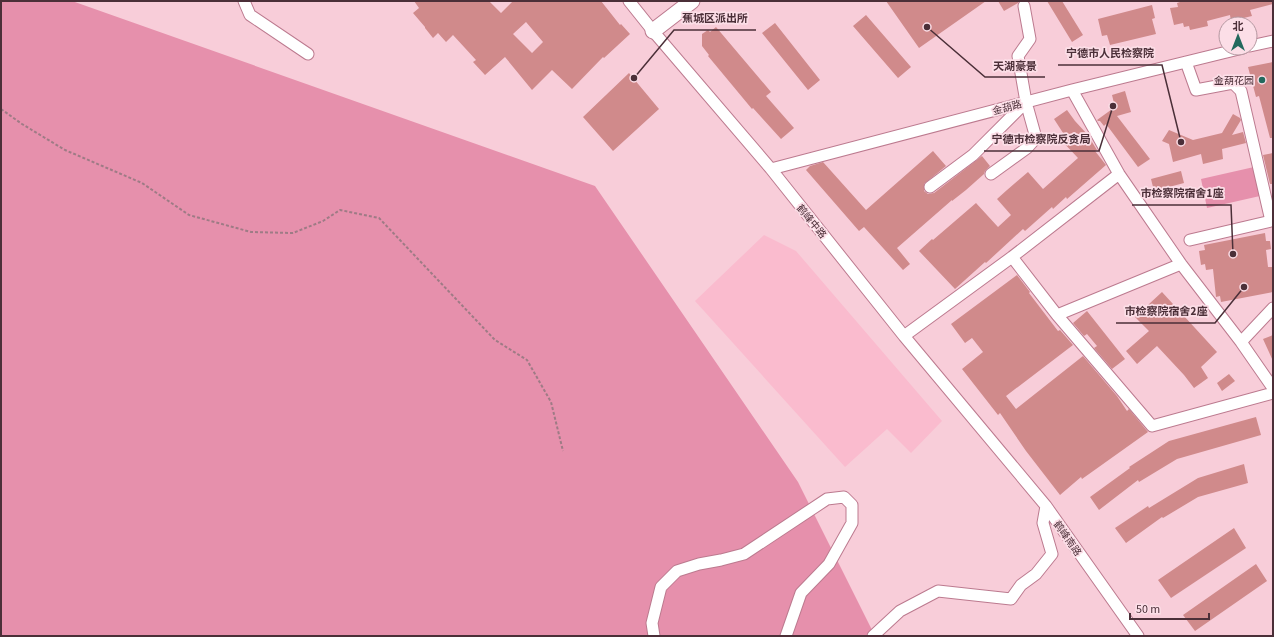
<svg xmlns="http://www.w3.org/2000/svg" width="1274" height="637" viewBox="0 0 1274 637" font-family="'Source Sans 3','Noto Sans SC',sans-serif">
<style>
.built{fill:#fabbce}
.green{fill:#e690ac}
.building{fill:#d08a8b;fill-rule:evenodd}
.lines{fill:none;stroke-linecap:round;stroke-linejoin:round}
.minor-casing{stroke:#bc7a8f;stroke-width:13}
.major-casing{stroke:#bc7a8f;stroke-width:17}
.path{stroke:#9e7b85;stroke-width:2;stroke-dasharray:3 2;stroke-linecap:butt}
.minor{stroke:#fff;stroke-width:11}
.major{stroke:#fff;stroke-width:15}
.poi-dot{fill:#23695d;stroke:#fcdee7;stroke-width:1.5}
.labels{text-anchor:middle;stroke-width:3.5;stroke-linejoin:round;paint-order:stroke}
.poi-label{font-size:10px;fill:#4b2f38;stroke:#fcdee7;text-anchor:end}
.street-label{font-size:10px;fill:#4b2f38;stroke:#fcdee7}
.leader{fill:none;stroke:#4b2f38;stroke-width:1.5}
.callout-dot{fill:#4b2f38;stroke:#fcdee7;stroke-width:1.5}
.callout-label{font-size:11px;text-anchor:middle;font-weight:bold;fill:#4b2f38;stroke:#fcdee7;stroke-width:3.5;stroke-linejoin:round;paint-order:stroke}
</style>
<rect width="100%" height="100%" fill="#f8cdd9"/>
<!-- built -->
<path class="built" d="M764,235L796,251L942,421L911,453L887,429L845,467L695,301Z"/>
<!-- green -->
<path class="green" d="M1,1H72L595,186L798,482L875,636H1Z
M1254,167L1260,196L1207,208L1201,179Z"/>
<!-- building -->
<path class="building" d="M414,1H489L501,13L513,1H601L620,25L621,24L630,34L604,58L603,57L572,89L552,70L532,90L505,57L485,75L473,62L476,60L453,35L446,42L438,33L433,38L425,28V27L413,13L419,8ZM526,22L543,42L532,53L513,34Z
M886,1H986L919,48Z
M998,1H1019L1018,3L1004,11Z
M1047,1H1062L1083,35L1072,42Z
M1183,1H1273V4L1250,10L1252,16L1231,21L1230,15L1207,21L1208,26L1190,30L1189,26L1184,27L1183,23L1174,25L1170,8L1178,7L1177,3Z
M1152,5L1155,18L1152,19L1156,34L1110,45L1107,35L1102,36L1098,19Z
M866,15L911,67L898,78L853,26Z
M775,23L820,80L808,90L762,33Z
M716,27L771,92L766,96L794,128L781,139L753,108L752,109L708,56L709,55L702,46V34L708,30L710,32Z
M1273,62V138H1270L1259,96L1256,97L1248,67Z
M629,73L659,109L613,151L583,117Z
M1125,91L1131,112L1117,116L1150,159L1138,167L1106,124L1104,126L1100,121H1098L1097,120L1115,107L1112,95Z
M1067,110L1075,121L1087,134L1097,150L1095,151L1106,165L1067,199L1066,197L1053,209L1052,207L1025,231L1023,229L986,263L985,262L955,289L919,251L932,239L933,240L976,203L998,227L1011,215L997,199L1007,190L1028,172L1043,189L1078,158L1061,140L1065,136L1054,119Z
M1233,114L1240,118L1241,120L1232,135L1243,132L1246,143L1222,149L1223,159L1203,164L1201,154L1173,162L1169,144L1162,141L1169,130L1193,140L1222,133Z
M933,151L946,166L924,184V191L928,194L934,193L982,156L990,166L985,171L984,174L966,190L952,201V200L897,248L910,264L903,270L864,227L859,231L806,170L810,166L823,162L866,210Z
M1273,153V184H1270L1263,155Z
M1181,171L1184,183L1154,191L1151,179Z
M1265,233L1266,241H1270L1271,249L1266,250L1268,267H1273V292L1221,302L1220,296L1216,297L1213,269L1206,270L1205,264L1201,265L1199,251L1205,250L1204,245Z
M1017,275L1030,292L1029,293L1058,331L1060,330L1073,345L1006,396L1016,409L1083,356L1117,396L1127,411L1129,409L1148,432L1082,479L1081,477L1060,495L1026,451L1000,413L998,415L962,369L983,352L972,338L965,343L951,324Z
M1162,292L1217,352L1201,367L1208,378L1194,388L1184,375L1157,346L1137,364L1126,351L1149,331L1135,317Z
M1087,311L1125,359L1112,369L1094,348L1097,346L1087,334L1084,336L1073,323Z
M1273,335V361L1263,339Z
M1229,374L1235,381L1222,391L1217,383Z
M1256,417L1261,435L1177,459L1139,482L1138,480L1099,510L1090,497L1130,468L1129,467L1169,441Z
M1244,464L1248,483L1198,497L1163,518L1162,517L1126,543L1115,528L1148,506L1149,508L1198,478Z
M1234,528L1246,548L1171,598L1158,580Z
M1256,564L1267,581L1195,631L1183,615Z"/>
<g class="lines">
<!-- minor casing -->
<g class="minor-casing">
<path id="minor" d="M244,1L250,15L308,54
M629,1L653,31L771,169L904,336L1046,506L1138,636
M1024,6L1030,39L1018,56L1026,102
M1250,46L1273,41
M1186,62L1196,90L1233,83L1241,91L1271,221L1190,240
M1072,90L1119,174L1181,264L1241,342L1273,388
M771,169L1072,90L1243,48
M930,187L973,155L1026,102L1036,138L1027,148L991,174
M1012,257L1057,315L1181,264
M1057,315L1152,426L1273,393
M904,336L1012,257L1119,174
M1241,342L1273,308
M654,636L652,623L661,587L677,571L699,564L721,560L744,554L827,499L844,497L852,505V523L829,564L801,593L786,636
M873,636L900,611L938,591L1011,599L1021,585L1036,574L1052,554L1043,523L1046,506"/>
</g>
<!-- major casing -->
<g class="major-casing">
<path id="major" d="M653,31L692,1"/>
</g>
<!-- path -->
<path class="path" d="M1,109L22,124L65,150L142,183L189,215L251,232L293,233L323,221L340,210L379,218L495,340L527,360L551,402L563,451"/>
<!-- minor -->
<use href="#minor" class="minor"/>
<!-- major -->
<use href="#major" class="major"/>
</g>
<!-- markers -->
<circle class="poi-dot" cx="1262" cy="80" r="4"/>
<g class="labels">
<!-- poi labels -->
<g class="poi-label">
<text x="1254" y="84">金葫花园</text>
</g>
<!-- street labels -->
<g class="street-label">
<text transform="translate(1007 107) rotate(-15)" y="4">金葫路</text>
<text transform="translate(812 221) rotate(51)" y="4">鹤峰中路</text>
<text transform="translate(1068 538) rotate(55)" y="4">鹤峰南路</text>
</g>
</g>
<!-- callouts -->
<path class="leader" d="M634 78L674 30H756M1181 142L1162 65H1058M927 27L985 77H1045M1113 106L1099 151H984M1233 254L1231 205H1132M1244 287L1215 323H1116"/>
<g class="callout-dot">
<circle cx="634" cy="78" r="4"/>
<circle cx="1181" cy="142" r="4"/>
<circle cx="927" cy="27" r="4"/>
<circle cx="1113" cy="106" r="4"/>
<circle cx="1233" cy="254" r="4"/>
<circle cx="1244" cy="287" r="4"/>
</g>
<g class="callout-label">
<text x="715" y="22">蕉城区派出所</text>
<text x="1110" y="57">宁德市人民检察院</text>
<text x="1015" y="70">天湖豪景</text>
<text x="1041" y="143">宁德市检察院反贪局</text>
<text x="1182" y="197">市检察院宿舍1座</text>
<text x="1166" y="315">市检察院宿舍2座</text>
</g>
<!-- border -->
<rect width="1274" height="637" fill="none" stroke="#4b2f38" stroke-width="4"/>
<!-- north arrow -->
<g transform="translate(1238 36)"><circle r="19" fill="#fcdee7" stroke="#b598a1"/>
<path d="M0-3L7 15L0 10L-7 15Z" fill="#23695d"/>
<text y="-6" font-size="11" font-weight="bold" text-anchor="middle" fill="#4b2f38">北</text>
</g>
<!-- scale -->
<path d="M1130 613v6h79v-6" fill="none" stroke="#4b2f38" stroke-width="2"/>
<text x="1136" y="613" font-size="12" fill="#4b2f38" stroke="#fcdee7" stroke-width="3" paint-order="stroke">50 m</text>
</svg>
